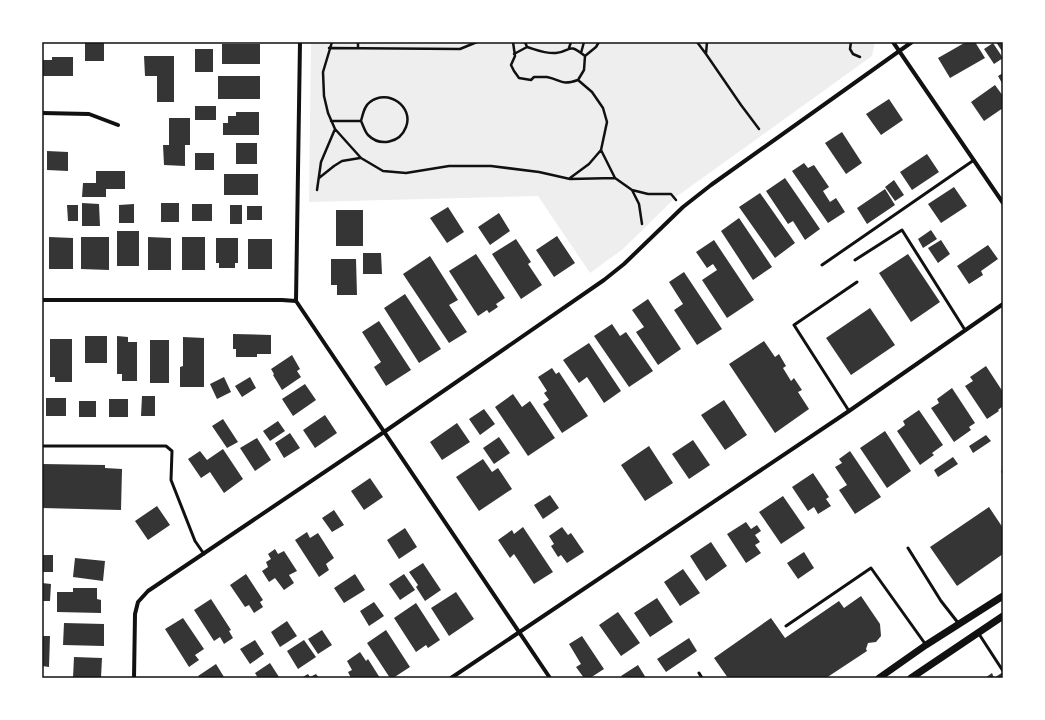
<svg xmlns="http://www.w3.org/2000/svg" width="1045" height="720" viewBox="0 0 1045 720" font-family="'Asap Condensed',sans-serif">
<style>
.green{fill:#eee}
.building{fill:#353535}
.lines{fill:none;stroke-linecap:round;stroke-linejoin:round}
.path{stroke:#111;stroke-width:2.5}
.service{stroke:#111;stroke-width:3}
.minor{stroke:#111;stroke-width:4}
.tertiary{stroke:#111;stroke-width:7}
.neatline{fill:none;stroke:#111;stroke-width:1.5}
</style>
<rect width="100%" height="100%" fill="#fff"/>
<!-- green -->
<path class="green" d="M311,42H874V47L872,56L676,197L623,249L590,273L538,196L309,202Z"/>
<!-- building -->
<path class="building" d="M85,42H104V61H85Z
M966,42H975L985,58L950,78L938,58Z
M996,42H1003V53Z
M993,43L1003,58L994,64L984,49Z
M222,44H260V64H222Z
M195,49H213V72H195Z
M144,56H174V102H157V76H145Z
M52,57H73V76H42V60H52Z
M1003,73V85L998,76Z
M218,76H260V99H218Z
M995,85L1003,96V108L984,121L971,102Z
M889,99L903,120L881,135L866,114Z
M195,106H216V120H195Z
M236,112H259V135H223V123H228V116H236Z
M169,118H190V145H185V166L164,165L163,145H169Z
M842,132L862,163L846,174L825,143Z
M236,143H257V164H236Z
M47,151L68,152V171L47,170Z
M195,153H214V170H195Z
M927,154L939,172L912,190L900,172Z
M804,163L808,168L814,165L829,187L823,191L830,202L836,198L845,212L828,223L792,171Z
M96,171H125V189H106V197H82L83,183H96Z
M224,174H258V195H224Z
M785,178L820,229L805,240L793,221L788,224L766,191Z
M894,180L904,195L895,201L885,187Z
M954,187L967,206L941,223L928,204Z
M885,189L895,205L867,224L857,208Z
M760,193L795,243L775,258L739,207Z
M82,203L99,204L100,226H82Z
M161,203H179V222H161Z
M134,204V223H119V205Z
M192,204H212V221H192Z
M67,205H78V221H68Z
M230,205H242V224H230Z
M247,206H262V220H247Z
M448,207L464,232L447,243L430,218Z
M336,210H363V246H336Z
M499,213L510,231L490,245L478,227Z
M739,218L772,267L753,280L721,231Z
M931,230L937,239L923,248L918,239Z
M117,231H139V266H117Z
M557,236L575,263L554,277L536,250Z
M49,237L73,238V269H49Z
M81,237H109V270L81,269Z
M148,237L171,238V270H148Z
M182,237H205V270H182Z
M216,238H238V263H235V268H219V263H216Z
M248,239H272V269H248Z
M516,239L531,262L528,264L542,285L521,299L492,254Z
M714,240L754,300L727,318L702,280L717,270L713,264L707,268L696,252Z
M941,240L950,254L938,263L928,248Z
M988,245L998,259L981,271L983,275L969,284L957,266Z
M363,253H381L382,274H363Z
M476,254L505,298L496,304L498,307L489,313L487,310L478,316L449,271Z
M908,254L940,302L911,322L879,273Z
M430,256L458,300L449,305L467,332L449,343L403,274Z
M331,259H356L357,295H337V285H331Z
M684,272L722,329L697,345L674,310L683,304L669,282Z
M405,294L441,349L419,363L384,308Z
M648,299L681,349L658,365L636,332L644,327L632,310Z
M870,308L895,345L851,375L826,338Z
M379,321L411,370L386,386L374,367L381,362L362,332Z
M612,324L620,336L626,332L653,371L629,387L594,336Z
M233,334L271,335V354H257V357H236V349H233Z
M85,336H107V363H85Z
M117,336L128,337V342H137V381H122V374H117Z
M183,337L204,338V387H180V367L183,366Z
M50,339H72V382H55V377H50Z
M150,340H169V383H150Z
M764,341L775,357L779,354L786,366L783,368L791,381L794,378L802,390L798,392L809,409L775,433L729,364Z
M589,343L621,391L604,403L587,377L579,383L563,360Z
M292,355L300,369L297,371L301,377L282,390L273,375L274,374L271,369Z
M986,366L1003,392V406L998,410L999,411L987,419L965,386L973,381L970,377Z
M552,368L556,374L559,372L588,416L562,433L543,404L549,400L544,393L547,391L538,377Z
M224,377L231,392L217,399L210,384Z
M250,377L256,388L242,397L235,386Z
M305,384L316,400L293,416L282,399Z
M952,388L975,423L969,427L971,430L954,442L931,408L939,403L937,399Z
M513,394L522,407L530,401L555,438L528,456L495,407Z
M142,396H155V416H141Z
M46,398H66V416H46Z
M109,399H128V417H109Z
M724,400L747,435L725,450L701,415Z
M79,401H96V417H79Z
M484,409L495,424L480,435L469,419Z
M919,410L943,445L932,453L934,455L920,465L897,431L905,425L903,421Z
M325,415L337,433L315,448L303,430Z
M223,419L238,442L227,448L212,426Z
M278,421L285,431L270,441L263,431Z
M457,423L470,442L442,460L430,442Z
M885,431L911,471L887,488L860,448Z
M290,433L300,448L284,458L275,443Z
M986,435L991,441L973,453L969,446Z
M499,437L510,453L494,464L483,448Z
M257,438L271,460L255,471L240,448Z
M693,440L710,465L689,479L672,454Z
M649,446L673,483L645,501L621,465Z
M223,449L243,479L224,493L210,472L201,478L188,459L200,451L207,460Z
M850,451L881,497L855,514L839,490L847,485L835,467L842,463L839,459Z
M953,457L958,464L938,477L934,470Z
M483,459L492,472L498,468L512,489L479,511L456,477Z
M42,464L105,465V468L122,469L121,510L42,508Z
M813,473L829,497L826,499L831,506L818,514L814,507L808,511L792,487Z
M370,478L383,497L364,510L351,491Z
M550,495L559,508L543,519L534,505Z
M783,496L805,528L781,544L759,512Z
M157,506L170,525L148,540L135,521Z
M989,507L1003,528V554L957,586L930,547Z
M334,510L344,525L332,532L322,518Z
M746,522L751,529L757,525L761,531L755,535L760,542L755,545L761,553L746,563L727,534Z
M523,527L553,572L534,584L514,554L510,558L498,540L512,530L514,534Z
M562,527L568,535L571,533L584,552L567,563L561,555L558,557L551,546L554,544L549,536Z
M405,528L417,547L399,559L387,540Z
M307,532L310,538L318,533L334,558L326,564L329,570L319,577L295,540Z
M711,542L727,566L706,581L690,556Z
M275,549L278,554L284,551L297,571L289,575L294,583L284,590L275,578L269,582L262,571L268,567L266,562L271,559L268,554Z
M804,552L814,568L798,579L787,563Z
M42,555H53V572H42Z
M75,558L105,561L103,581L73,577Z
M423,563L441,590L425,601L416,587L418,585L409,572Z
M683,569L700,593L680,606L664,582Z
M246,574L263,600L260,602L263,607L254,613L249,605L245,607L230,585Z
M355,574L365,590L344,603L334,588Z
M404,574L415,590L400,600L389,584Z
M42,583L51,584L50,601H42Z
M73,588H97V599L101,600V613L57,612V592H73Z
M456,592L474,619L449,636L431,608Z
M861,596L880,624L881,636L876,642L868,643L866,649L867,651L826,678H728L714,658L771,618L785,638L839,601L844,608Z
M657,598L673,622L650,637L634,613Z
M211,599L231,630L229,631L233,638L224,644L220,637L214,641L194,610Z
M374,602L384,616L369,626L360,611Z
M416,603L440,640L428,648L426,645L416,652L394,618Z
M618,612L640,643L621,656L599,625Z
M183,618L204,649L195,655L199,660L189,667L165,629Z
M287,621L297,636L280,647L271,632Z
M64,623L104,624V646L63,645Z
M322,630L332,645L318,654L308,639Z
M386,630L410,667L393,678H390L367,643Z
M42,636H50L49,667L42,666Z
M582,636L604,669L590,678H584L576,667L581,664L569,644Z
M689,638L697,651L666,672L657,659Z
M255,640L264,654L250,664L240,649Z
M304,640L316,657L298,669L287,651Z
M360,652L366,661L368,659L380,678H351L348,672L352,670L347,661Z
M74,657L102,658L101,678H73Z
M270,663L279,677L258,678L255,673Z
M216,664L224,677L200,678L198,676Z
M638,665L646,678H623L621,676Z
M1003,672V678H985L992,673L994,678Z
M308,674L310,677L316,674L319,678H301Z"/>
<g class="lines">
<!-- path -->
<path class="path" d="M332,42L323,72L324,96L328,113L335,129L361,158L383,171L406,173L449,166H491L539,172L570,179L615,178
M513,42L515,56L511,65L514,71L519,78L531,80L534,77C538,77 543,77 547,77C562,80 560,86 578,80
M525,42L527,47C537,50 546,54 556,53C572,51 567,42 585,56
M599,42L596,47L585,56L584,70L578,80L592,92L603,108L607,122L601,150L615,178L632,190L648,194H671L676,200
M697,42L706,54L707,42
M851,42L850,49L853,54L860,57
M329,48L460,49L477,42
M358,48V42
M569,48L571,42
M581,53L584,42
M514,54L527,47
M706,54L741,105L759,129
M331,121H361C363,125 365,132 368,135C380,147 400,143 406,127C414,107 388,88 370,102C364,106 363,114 361,121
M319,178L334,166L342,161L360,158
M570,178L589,164L601,150
M317,190L321,162L335,129
M632,190L639,204L642,224"/>
<!-- service -->
<path class="service" d="M855,260L902,230L965,330
M822,265L974,160
M849,411L794,325L857,282
M42,446H166L172,451L171,480L195,541L204,554
M1003,471V472
M908,548L941,601L959,624
M786,626L871,568L926,645
M979,634L1003,671
M699,673L702,678"/>
<!-- minor -->
<path class="minor" d="M300,42L296,301L550,678
M893,42L1003,203
M42,113L89,114L118,125
M42,300H282L296,301
M134,678L135,614L138,602L148,591L384,432L604,280L624,264L683,207L711,185L912,42
M451,678L849,411L1003,304"/>
<!-- tertiary -->
<path class="tertiary" d="M879,678L926,645L1003,596
M911,678L1003,616"/>
</g>
<!-- border -->
<rect width="1045" height="720" fill="none" stroke="#ffffff" stroke-width="86"/>
<rect x="43" y="43" width="959" height="634" class="neatline"/>
</svg>
